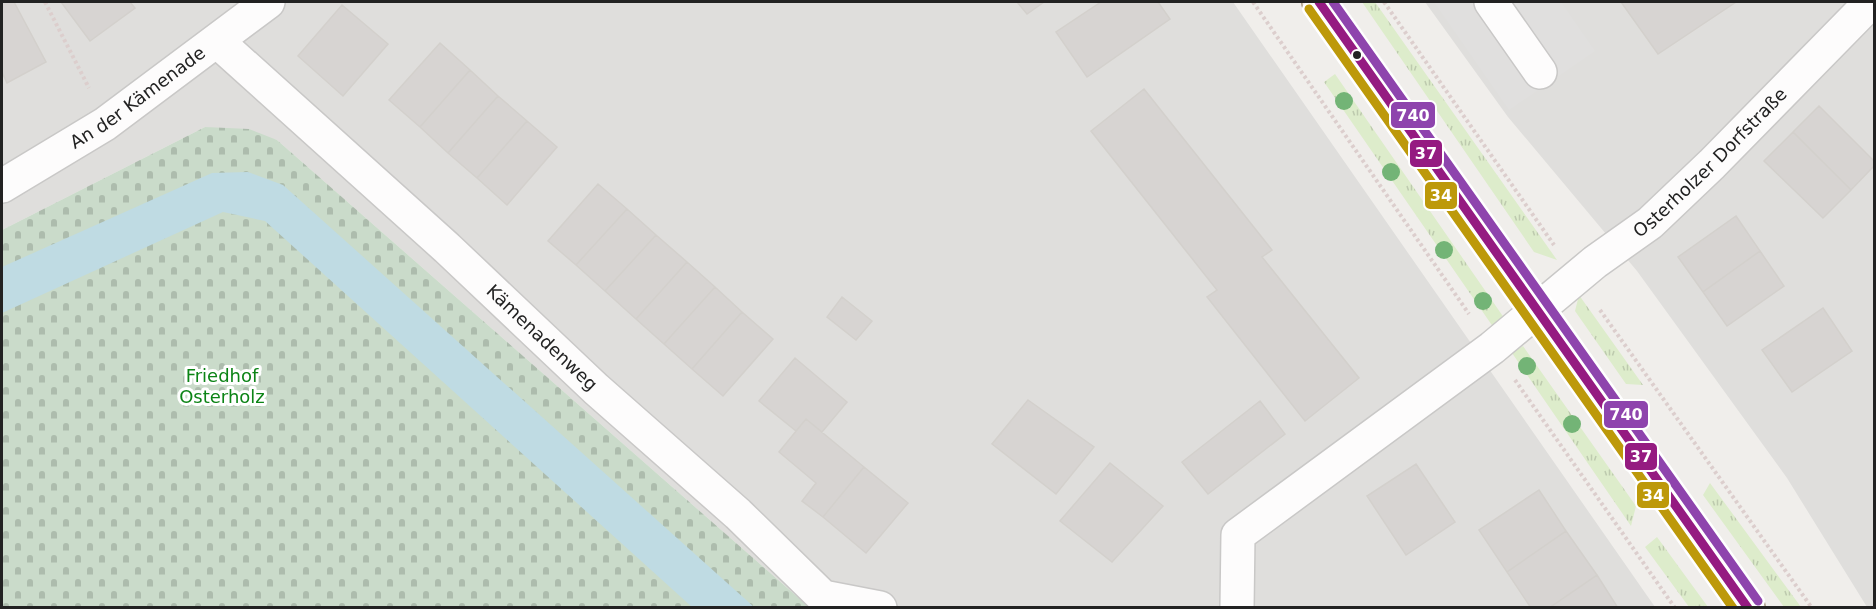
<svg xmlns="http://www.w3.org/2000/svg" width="1876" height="609" viewBox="0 0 1876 609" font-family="'DejaVu Sans',sans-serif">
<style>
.residential{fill:#dfdedc}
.grass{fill:url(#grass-tufts)}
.cemetery{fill:url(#cemetery-stones)}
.parking{fill:#e0dfde}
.water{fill:#bfdbe3}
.building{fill:#d7d4d2;stroke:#d3d0cc;stroke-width:1.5}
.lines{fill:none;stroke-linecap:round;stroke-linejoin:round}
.minor-casing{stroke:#c9c8c7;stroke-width:36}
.major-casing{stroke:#a79c86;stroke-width:36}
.path{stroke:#dccecd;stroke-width:4;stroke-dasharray:3 3;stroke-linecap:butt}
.minor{stroke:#fdfcfc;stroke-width:33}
.major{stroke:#f3ede7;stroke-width:33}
.bus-1-casing{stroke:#fff;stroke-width:14}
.bus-2-casing{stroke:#fff;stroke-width:14}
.bus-3-casing{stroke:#fff;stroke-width:14}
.bus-1{stroke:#951b81;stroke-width:9}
.bus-2{stroke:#bd990a;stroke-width:9}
.bus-3{stroke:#8e44ad;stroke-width:9}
.tree{fill:#73b476}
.bus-dot{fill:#222;stroke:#fff;stroke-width:2}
.labels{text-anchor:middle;stroke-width:6;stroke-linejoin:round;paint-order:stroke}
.street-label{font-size:18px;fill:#222;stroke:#fff}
.park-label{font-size:18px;fill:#0c8416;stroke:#fff}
.line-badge{stroke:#fff;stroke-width:2}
.badge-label{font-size:16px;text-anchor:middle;font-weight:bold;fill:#fff}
</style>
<defs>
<pattern id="grass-tufts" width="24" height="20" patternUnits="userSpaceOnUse" patternTransform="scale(1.5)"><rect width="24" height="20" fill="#ddeccb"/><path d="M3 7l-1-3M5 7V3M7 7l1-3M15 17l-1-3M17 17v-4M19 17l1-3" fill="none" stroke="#bdcaae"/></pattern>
<pattern id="cemetery-stones" width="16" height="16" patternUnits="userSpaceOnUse" patternTransform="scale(1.5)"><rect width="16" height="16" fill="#cadbca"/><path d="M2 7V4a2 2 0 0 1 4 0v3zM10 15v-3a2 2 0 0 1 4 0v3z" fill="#adbcad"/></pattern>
</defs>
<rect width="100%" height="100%" fill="#f0eeeb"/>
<!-- residential -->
<path class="residential" d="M2,2H1233L1655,607H809L277,140L205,127L2,230Z
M1425,2H1874V607H1867L1787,478L1637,271L1508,117Z"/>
<!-- grass -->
<path class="grass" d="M1362,2H1375L1557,260L1534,252Z
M1335,74L1509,325L1498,334L1324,82Z
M1579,295L1643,385L1626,384L1575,311Z
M1523,346L1636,506L1631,526L1512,353Z
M1710,483L1801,607H1784L1703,495Z
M1657,537L1708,607H1689L1645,547Z"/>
<!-- cemetery -->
<path class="cemetery" d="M205,127L249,129L277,140L809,607L2,608V230Z"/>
<!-- parking -->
<path class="parking" d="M1434,2H1561L1595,51L1509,110Z"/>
<!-- water -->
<path class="water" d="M248,172L283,185L754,607H692L265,221L223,212L2,313V267L212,173Z"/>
<!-- building -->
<path class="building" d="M2,2H14L46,62L7,83L2,72Z
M61,2H130L135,8L90,41Z
M1017,2H1044L1027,14Z
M1101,2H1158L1170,19L1087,77L1056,32Z
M1621,2H1736L1658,54Z
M342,5L388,44L343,96L298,56Z
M440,43L470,70L420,127L389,100Z
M470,70L498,96L448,153L420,127Z
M1144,89L1272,250L1262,257L1359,378L1305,421L1207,297L1217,290L1091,131Z
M498,96L527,121L477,178L448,153Z
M1819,106L1874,161V166L1851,190L1793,132Z
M527,121L557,147L507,205L477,178Z
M1793,132L1851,190L1823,218L1764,161Z
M598,184L627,209L576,265L548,241Z
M627,209L656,235L605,291L576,265Z
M1736,216L1760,251L1703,292L1678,257Z
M656,235L687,262L636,319L605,291Z
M1760,251L1784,286L1727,326L1703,292Z
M687,262L715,287L664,344L636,319Z
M715,287L742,312L692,369L664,344Z
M842,297L872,321L856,340L827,317Z
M1823,308L1852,351L1792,392L1762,350Z
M742,312L773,339L723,396L692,369Z
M795,358L847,402L822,432L806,419L796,431L759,401Z
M1028,400L1094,447L1056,494L992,444Z
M1260,401L1285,434L1208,494L1182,462Z
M806,419L864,467L823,517L802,501L816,483L779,452Z
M1110,463L1163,506L1112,562L1060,521Z
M1416,464L1455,522L1406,555L1367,496Z
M864,467L908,503L866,553L823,517Z
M1539,490L1566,531L1507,572L1479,530Z
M1566,531L1597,575L1549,608H1531L1507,572Z
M1597,575L1618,608H1549Z"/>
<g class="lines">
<!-- minor casing -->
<g class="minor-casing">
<g id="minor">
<path d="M1491,2L1540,72"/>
<path id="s1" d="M217,41L447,248L596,389L738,514L823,597L880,608"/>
<path id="s2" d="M2,186L105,124L268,2"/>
<path id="s3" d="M1237,608L1238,535L1492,348L1595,262L1650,223L1712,164L1871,2"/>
</g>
</g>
<!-- major casing -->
<g class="major-casing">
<path id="major" d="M1319,2L1748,608"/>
</g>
<!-- path -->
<path class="path" d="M45,2L89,88
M1253,2L1469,314
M1384,2L1554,245
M1600,310L1812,608
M1515,380L1675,608"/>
<!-- minor -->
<use href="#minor" class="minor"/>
<!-- major -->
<use href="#major" class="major"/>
<!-- bus-1 casing -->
<g class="bus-1-casing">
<path id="bus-1" d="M1319,2L1748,608"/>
</g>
<!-- bus-2 casing -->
<g class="bus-2-casing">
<path id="bus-2" d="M1309,9L1733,608"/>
</g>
<!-- bus-3 casing -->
<g class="bus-3-casing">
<path id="bus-3" d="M1333,2L1758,601"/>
</g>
<!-- bus-1 -->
<use href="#bus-1" class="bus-1"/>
<!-- bus-2 -->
<use href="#bus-2" class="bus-2"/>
<!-- bus-3 -->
<use href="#bus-3" class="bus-3"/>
</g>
<!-- trees -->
<g class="tree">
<circle cx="1344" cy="101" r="9"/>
<circle cx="1391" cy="172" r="9"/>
<circle cx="1444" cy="250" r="9"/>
<circle cx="1483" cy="301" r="9"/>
<circle cx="1527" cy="366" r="9"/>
<circle cx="1572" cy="424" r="9"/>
</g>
<!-- markers -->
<circle class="bus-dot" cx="1357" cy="55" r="5"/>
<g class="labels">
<!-- street labels -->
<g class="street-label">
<text dy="6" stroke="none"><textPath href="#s2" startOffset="162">An der Kämenade</textPath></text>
<text dy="6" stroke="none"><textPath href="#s3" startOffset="675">Osterholzer Dorfstraße</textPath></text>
<text dy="6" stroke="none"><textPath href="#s1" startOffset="440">Kämenadenweg</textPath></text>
</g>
<!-- park labels -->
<g class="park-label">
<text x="222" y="382">Friedhof<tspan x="222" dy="21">Osterholz</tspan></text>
</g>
</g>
<g class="line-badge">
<rect x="1390" y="101" width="46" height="28" rx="6" fill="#8e44ad"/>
<rect x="1409" y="139" width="34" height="29" rx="6" fill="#951b81"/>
<rect x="1424" y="181" width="34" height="29" rx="6" fill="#bd990a"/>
<rect x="1603" y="400" width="46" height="29" rx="6" fill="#8e44ad"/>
<rect x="1624" y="442" width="34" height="29" rx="6" fill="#951b81"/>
<rect x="1636" y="481" width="34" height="28" rx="6" fill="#bd990a"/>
</g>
<g class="badge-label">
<text x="1413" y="121">740</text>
<text x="1426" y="159">37</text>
<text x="1441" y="201">34</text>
<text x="1626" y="420">740</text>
<text x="1641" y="462">37</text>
<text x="1653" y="501">34</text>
</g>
<!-- border -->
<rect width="1876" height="609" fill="none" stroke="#222222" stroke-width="6"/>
</svg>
